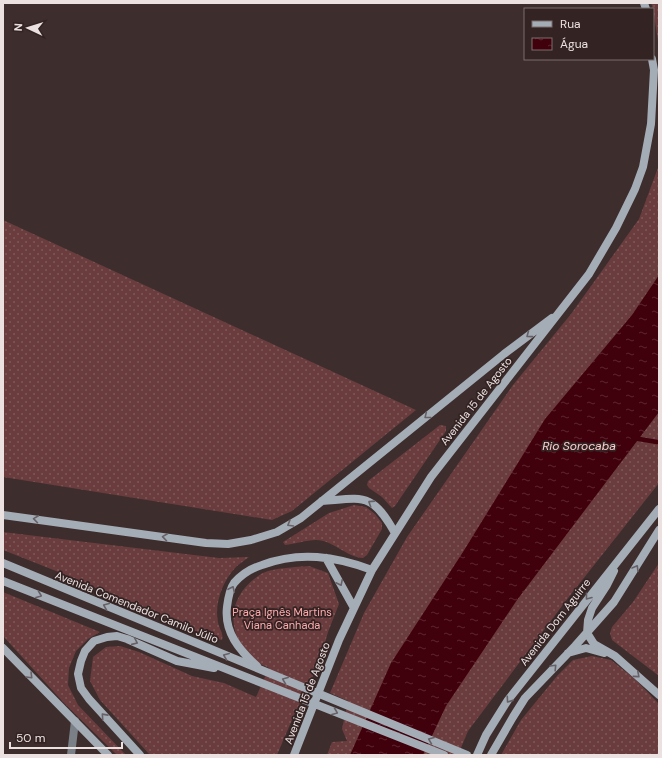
<svg xmlns="http://www.w3.org/2000/svg" width="662" height="758" viewBox="0 0 662 758" font-family="'DM Sans',sans-serif">
<style>
.grass{fill:url(#grass-dots)}
.water{fill:url(#water-ripples)}
.lines{fill:none;stroke-linecap:round;stroke-linejoin:round}
.stream{stroke:#40010d;stroke-width:4.5}
.minor{stroke:#7b8086;stroke-width:8}
.secondary{stroke:#a4acb6;stroke-width:8}
.oneway{stroke:#666165}
.labels{text-anchor:middle;stroke-width:3.5;stroke-linejoin:round;paint-order:stroke}
.street-label{font-size:11px;fill:#ece1e1;stroke:#332323}
.park-label{font-size:11px;fill:#ffabad;stroke:#332323}
.water-label{font-size:12px;font-style:italic;fill:#fbd0d0;stroke:#332323}
</style>
<defs>
<pattern id="grass-dots" width="8" height="8" patternUnits="userSpaceOnUse"><rect width="8" height="8" fill="#6a3c3d"/><path d="M2 2h.1M6 6h.1" fill="none" stroke="#7f5859" stroke-width="1.8" stroke-linecap="round"/></pattern>
<pattern id="water-ripples" width="26" height="14" patternUnits="userSpaceOnUse"><rect width="26" height="14" fill="#40010d"/><path d="M2 4q2-2 4 0t4 0M15 11q2-2 4 0t4 0" fill="none" stroke="#5c2630"/></pattern>
</defs>
<rect width="100%" height="100%" fill="#3d2d2d"/>
<!-- grass -->
<path class="grass" d="M651,3H659V48L653,9Z
M659,165V483L568,598L468,731L458,755H327L332,742L347,741L342,729L348,701L330,693L364,613L407,537L513,385L571,314L639,219Z
M3,220L416,410L292,511L272,520L3,477Z
M440,425L446,426V431L395,506L392,508L382,497L369,488L367,485L368,481Z
M354,505L366,507L375,514L382,523V529L367,555L363,558C346,557 333,540 316,540C306,540 295,544 285,545L283,542L329,513Z
M3,532L219,558L249,557C245,560 240,563 236,567C223,580 214,604 218,622C219,629 224,633 222,640L209,637L61,573L3,550Z
M659,563V676L612,640L610,633L612,627L633,602Z
M309,566L328,573L339,604L328,632L322,653L311,681L294,715L277,755H150L100,700L90,681L93,657L106,647L120,646L139,652L192,676L224,683L256,697L269,668C262,665 253,661 248,655C225,627 229,594 261,574C271,568 297,567 309,566Z
M3,592L100,632L88,639L76,651L69,668L68,685L78,705L126,755H117L64,703L3,636Z
M592,656L611,660L635,679L659,704V755H501L521,720L557,676L573,660Z"/>
<!-- water -->
<path class="water" d="M659,275V412L517,600L446,706L423,755H350L391,663L463,552L545,419L632,315Z"/>
<g class="lines">
<!-- stream -->
<path class="stream" d="M633,438L657,442"/>
<!-- minor -->
<path class="minor" d="M71,755L75,721"/>
<!-- secondary -->
<path class="secondary" d="M644,3L646,9
M322,501C364,498 372,492 395,533
M3,515L206,543L228,544L251,540L277,532L301,518L504,354L552,318
M326,558L354,608
M3,563L467,755
M614,571L607,585L592,608L588,620L587,633L594,644L615,656L659,695
M3,581L444,755
M3,648L108,755
M568,653L586,648L604,653
M257,666C239,650 224,632 227,607C228,599 229,590 234,583C241,575 252,568 262,565C299,551 335,556 372,570
M140,755L89,699L81,688L78,674L81,661L85,651L94,641L107,637L117,636L127,639L177,661L214,668
M294,755L339,640L372,570L431,477L589,274L616,228L635,189L643,167L651,124L654,70L652,59
M477,755L486,735L508,700L659,509
M491,755L513,717L525,698L575,646L614,602L659,530"/>
</g>
<!-- one-way arrows -->
<defs><path id="oneway-chevron" d="M-2-3.5L2.5 0L-2 3.5" fill="none" stroke-width="1.6" stroke-linecap="round" stroke-linejoin="round"/></defs>
<g class="oneway">
<use href="#oneway-chevron" transform="translate(529 335) rotate(143)"/>
<use href="#oneway-chevron" transform="translate(427 416) rotate(141)"/>
<use href="#oneway-chevron" transform="translate(371 503) rotate(-147)"/>
<use href="#oneway-chevron" transform="translate(36 519) rotate(-172)"/>
<use href="#oneway-chevron" transform="translate(290 524) rotate(150)"/>
<use href="#oneway-chevron" transform="translate(165 537) rotate(-172)"/>
<use href="#oneway-chevron" transform="translate(636 568) rotate(-59)"/>
<use href="#oneway-chevron" transform="translate(340 583) rotate(64)"/>
<use href="#oneway-chevron" transform="translate(232 589) rotate(-65)"/>
<use href="#oneway-chevron" transform="translate(39 595) rotate(21)"/>
<use href="#oneway-chevron" transform="translate(588 597) rotate(128)"/>
<use href="#oneway-chevron" transform="translate(106 606) rotate(-157)"/>
<use href="#oneway-chevron" transform="translate(135 642) rotate(24)"/>
<use href="#oneway-chevron" transform="translate(226 656) rotate(-158)"/>
<use href="#oneway-chevron" transform="translate(554 667) rotate(-46)"/>
<use href="#oneway-chevron" transform="translate(637 675) rotate(41)"/>
<use href="#oneway-chevron" transform="translate(30 676) rotate(45)"/>
<use href="#oneway-chevron" transform="translate(285 680) rotate(-158)"/>
<use href="#oneway-chevron" transform="translate(509 700) rotate(125)"/>
<use href="#oneway-chevron" transform="translate(335 712) rotate(22)"/>
<use href="#oneway-chevron" transform="translate(104 716) rotate(-132)"/>
<use href="#oneway-chevron" transform="translate(431 740) rotate(-158)"/>
</g>
<g class="labels">
<!-- street labels -->
<g class="street-label">
<text transform="translate(476 401) rotate(-52)" y="4">Avenida 15 de Agosto</text>
<text transform="translate(137 607) rotate(22)" y="4">Avenida Comendador Camilo Júlio</text>
<text transform="translate(555 622) rotate(-52)" y="4">Avenida Dom Aguirre</text>
<text transform="translate(307 693) rotate(-69)" y="4">Avenida 15 de Agosto</text>
</g>
<!-- park labels -->
<g class="park-label">
<text x="282" y="616">Praça Ignês Martins<tspan x="282" dy="13">Viana Canhada</tspan></text>
</g>
<!-- water labels -->
<g class="water-label">
<text x="579" y="450">Rio Sorocaba</text>
</g>
</g>
<!-- border -->
<rect width="662" height="758" fill="none" stroke="#ece1e1" stroke-width="8"/>
<!-- legend -->
<rect x="524" y="8" width="130" height="52" fill="#332323" stroke="#7d6f6f"/>
<rect x="532" y="21" width="20" height="6" fill="#a4acb6" stroke="#7d6f6f"/>
<text x="560" y="28" font-size="12" fill="#ece1e1">Rua</text>
<rect x="532" y="38" width="20" height="12" fill="url(#water-ripples)" stroke="#7d6f6f"/>
<text x="560" y="48" font-size="12" fill="#ece1e1">Água</text>
<!-- north arrow -->
<g transform="translate(28 28) rotate(274)" stroke="#332323" stroke-width="3" paint-order="stroke">
<path d="M0-3L7 15L0 10L-7 15Z" fill="#ece1e1"/>
<text y="-6" font-size="11" font-weight="bold" text-anchor="middle" fill="#ece1e1">N</text>
</g>
<!-- scale -->
<path d="M10 742v6h112v-6" fill="none" stroke="#ece1e1" stroke-width="2"/>
<text x="16" y="742" font-size="12" fill="#ece1e1" stroke="#332323" stroke-width="3" paint-order="stroke">50 m</text>
</svg>
